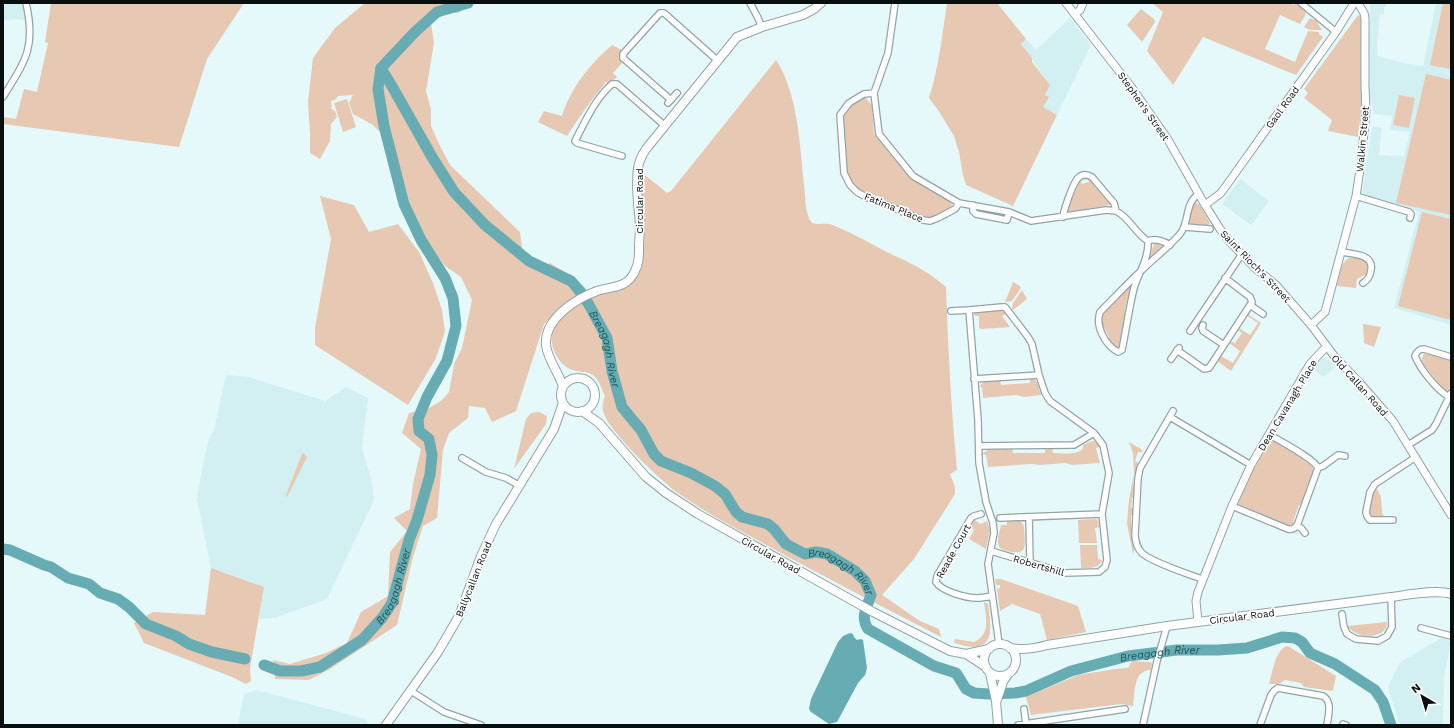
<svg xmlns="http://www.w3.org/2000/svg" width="1454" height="728" viewBox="0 0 1454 728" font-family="'Work Sans',sans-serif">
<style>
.built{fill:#d2eff2}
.green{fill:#e7c8b2}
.water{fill:#67acb3}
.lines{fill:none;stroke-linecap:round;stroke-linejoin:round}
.river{stroke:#67acb3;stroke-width:11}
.minor-casing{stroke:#92a4a6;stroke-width:8}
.tertiary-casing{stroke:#92a4a6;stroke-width:9}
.secondary-casing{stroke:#92a4a6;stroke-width:10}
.minor{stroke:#fff;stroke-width:5.5}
.tertiary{stroke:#fff;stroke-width:7}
.secondary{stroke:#fff;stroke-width:8}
.labels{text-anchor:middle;stroke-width:3.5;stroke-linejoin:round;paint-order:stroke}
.street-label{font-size:10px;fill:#080f0f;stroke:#fff}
.water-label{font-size:11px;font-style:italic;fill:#1a565b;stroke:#fff}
</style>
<rect width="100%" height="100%" fill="#e5f9fb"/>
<!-- built -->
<path class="built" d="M3,3H24L28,21L26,22L22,19L3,20Z
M1370,3H1386V7H1384V14H1380L1377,44L1378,56L1403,63L1423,66L1436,3H1451V325L1394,308L1419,212L1362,195L1372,126L1382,128L1379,155L1404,156L1410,132L1390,130L1392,116L1374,114L1369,93Z
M1070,18L1091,45L1057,115L1043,107L1048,97L1045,95L1050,85L1021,44L1026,39L1036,50Z
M1240,179L1269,201L1251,225L1222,204Z
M1323,358L1330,360L1336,366L1324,377L1312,369L1318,360Z
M226,375L248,377L325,401L346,387L368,398L362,448L372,482L374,500L327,599L274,618L259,619L264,587L211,568L197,499L203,464L209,439L214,430Z
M1442,638L1451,641L1444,677L1443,725H1401L1399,723L1388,687L1400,662Z
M257,690L365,719L368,725H238L244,694Z"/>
<!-- green -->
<path class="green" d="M51,3H244L207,59L179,147L3,124V117L16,119L24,89L37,92L48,43L45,42Z
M365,3H480L474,4L458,13L438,11L431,23L434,43L426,91L431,109V126L438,142L450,165L520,232L522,247L527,263L543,267L550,263L573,277L589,291L561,307L544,324L516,411L492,422L485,408L469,406L468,418L449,433L443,450L437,518L423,526L413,557L397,625L330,669L309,680L275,679L273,660L290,664L326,653L347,643L361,612L388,596L390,552L407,531L394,518L410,509L413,484L421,449L402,433L409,413L427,409L441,401L449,392L454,364L462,348L472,300L461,277L445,266L431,248L412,214L408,197L386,138L373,125L353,114L349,103L353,95L338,96L335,100L331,101L332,107L330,108L335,111L337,117L331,124L330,141L320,159L310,153V134L308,102L313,58L335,28Z
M947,3H997L1026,39L1021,44L1032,58V62L1050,85L1045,95L1049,97L1043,107L1057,115L1013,206L966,185L963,175L959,152L954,136L938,110L929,98C939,67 942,35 947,3Z
M1152,3H1290L1293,5L1296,3L1306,12L1305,16L1300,24L1280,15L1265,49L1295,62L1308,31L1319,32V34L1323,37L1296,75L1203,37L1173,85L1147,51L1163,12Z
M1443,3H1451V69L1430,65Z
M1141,9L1154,19L1155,22L1142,42L1127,25Z
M1358,15L1361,16L1362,25L1361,112L1358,137L1328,131L1332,120L1304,98L1308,93L1304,89Z
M1310,18L1317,21L1319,26L1322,29L1321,30C1315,30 1309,31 1304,27Z
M612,45L622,50L623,62L613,73L617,77L609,84L606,82C592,99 579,117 567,136L538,122L544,111L562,116C570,89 590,64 612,45Z
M776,60C798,93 800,146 804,185C806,197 804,213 812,223C818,225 824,223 830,224C851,232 871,244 891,254C911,263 929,272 946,287C948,348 951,409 957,470L950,474L955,487V494L914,559L882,595L920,621L939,629L941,637C890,611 839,584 788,557C751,536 713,518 678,493C660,480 608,431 603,411C602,406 603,401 605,396C602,390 600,382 595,377C588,370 579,373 570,369C561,365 553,353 552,343C548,321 574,302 592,296C610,290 628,296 639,273C649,252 642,196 640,171L667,193L671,191Z
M1426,74L1451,80V215L1396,203Z
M1399,95L1415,98L1409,128L1393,125Z
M861,98H866L872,105L874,134L910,178L949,201L952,205L951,210L932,218L921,217L869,193L866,195C856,187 850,180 845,169L847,167L844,122L842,120C845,109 852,104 861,98Z
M347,99L356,127L343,132L334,103Z
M1087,177L1093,180V183L1106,200L1108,199L1110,202V205L1067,212L1065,210L1067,205L1070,204L1078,185L1076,184L1080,179L1082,184L1089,182Z
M320,196L354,205L369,232L398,224L419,252L433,283L442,310L445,332L435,360L408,405L315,345V328L331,239Z
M1195,203L1199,204L1209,221L1210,223L1207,226L1197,225L1193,226L1189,224L1188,221L1193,204Z
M1422,212L1451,219V320L1398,306Z
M1155,242L1163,244L1164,246L1148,260Z
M1354,257L1366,260L1369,265L1367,274L1357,279L1356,288L1337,286C1340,275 1340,258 1354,257Z
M1013,282L1020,286L1021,288L1012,301L1005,302Z
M1132,284L1129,299L1127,300L1125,310L1126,314L1121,347L1119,348L1115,347L1108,340L1109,337L1105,329L1102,327V314Z
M1022,290L1027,299L1013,310L1012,309L1013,303Z
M1002,310L1006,314L1002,316L1010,327L982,329L979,328V316H975L974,313H977V312Z
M1249,311H1251L1249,315L1261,323L1231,371L1216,360L1219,355L1233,363L1240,351L1229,343L1230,341L1235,343L1242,333L1237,330L1239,328L1250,335L1258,323L1246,315Z
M1363,324L1381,327L1374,347L1364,343Z
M1428,352L1451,359V386L1447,391L1444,390L1424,365C1421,360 1421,354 1428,352Z
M1030,379H1034L1037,382L1041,395L1024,397L1016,395L983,398L982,387H980C982,379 993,380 1000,380L1001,385L1030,383Z
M539,412L547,416L546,424L514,469L526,419L531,413Z
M1271,440C1280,442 1315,462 1314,472C1314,478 1305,497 1302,504L1299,505L1293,522L1294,524L1292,525H1287L1238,504L1252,472Z
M1092,441C1096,441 1099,442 1101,446L1096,448L1100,463L1072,465L1065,463L1040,465L1031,464L988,467L986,455L983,454V453L987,451V449L1012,448L1013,453H1045V449L1052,448L1053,453C1062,453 1078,456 1083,448V445Z
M1129,442L1141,449L1143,452H1138L1135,461L1139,463L1136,474H1134L1133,485L1135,486L1134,498H1132L1131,507L1133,509V515H1131V526L1132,527V541L1135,547L1133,554L1127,523L1129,500L1134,473L1133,453Z
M303,453L307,457L287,497L286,495L302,454Z
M1375,486L1381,496L1382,513L1384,516C1381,517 1374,519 1371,517C1364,513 1372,492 1375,486Z
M1096,519L1098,521L1099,527L1095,528L1097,543H1079L1078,520Z
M973,520H975L980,524L987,521L990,530L986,549L969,539L974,530L969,526Z
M1019,520L1023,524L1024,527C1024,533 1026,542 1024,548C1022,556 1005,551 1000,548C995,541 1000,533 1001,525H1007V521Z
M1080,545H1097L1098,559L1102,560C1099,569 1090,568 1081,568Z
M211,568L264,587L250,668L251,681L246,684L232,677L144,643L134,623L153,612L205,615Z
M995,579H1001L1078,606L1086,632L1047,640L1040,614L1012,604L1000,611L997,589L1000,588V585H996Z
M984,602L988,604C993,636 993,655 954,643L955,639L974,642C991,634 986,618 984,602Z
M1387,622C1387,641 1355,638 1347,626Z
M1288,646L1336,676L1333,691L1304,687L1301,683L1285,680L1279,684H1269C1272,674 1276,647 1288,646Z
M1132,661L1150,662L1152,663L1151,670C1133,670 1135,693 1133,706L1121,704L1031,715L1026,697L1078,675L1115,669L1128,668Z"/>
<!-- water -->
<path class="water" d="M850,633L853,634L854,637L857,640L861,639L863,640L867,668L865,675L858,683L837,722L829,724L811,712L809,709L811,699L838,642L843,636Z"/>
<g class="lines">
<!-- river -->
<g class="river">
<path id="s1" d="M381,68L393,88L432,157L454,192L485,225L529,261L571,281L578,289L588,303L607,338L612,371L622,407L641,430L654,454L661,461L691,473L715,486L725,494L736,512L742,517L768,524L774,529L786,544L805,554L816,552L827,554L855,571L865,581L871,595C867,607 860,617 868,629L934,666L956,673L966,689L974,693L989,694L1015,693L1026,691L1071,671L1128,656L1177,650H1218L1247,648L1282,637L1295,638L1302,642L1310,653L1335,664L1375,690L1383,702L1391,725"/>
<path d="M3,549L10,550L44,565L51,567L68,578L89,584L100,593L118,599L129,607L146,624L176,636L189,644L212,652L245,659"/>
<path id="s2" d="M264,665L280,671H301L320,667L362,640L382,618L392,603L409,540L417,520L430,475L432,455L429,439L419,431L418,419L427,397L447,361L456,326L453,298L445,278L421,240L404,204L384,126L378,89L381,68L415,32L437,12L468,3"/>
</g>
<!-- minor casing -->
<g class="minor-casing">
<path id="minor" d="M750,3L757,16L762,27
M1301,3L1336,32
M874,93L888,53L895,3
M3,97C26,60 36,47 26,3
M671,100L623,58V54L660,13H664L717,60
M668,103L677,93
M622,156L577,143L575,141C586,120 595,99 612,84H617L664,125
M1356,196L1409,212L1411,214L1410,218
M959,203L913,176L879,134L874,93L864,94L849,103L840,115L844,173L850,185L857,192L866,197L923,220L930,221L938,218L955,209L959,203L1009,212L1031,221L1106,210L1116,211
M973,205V211L976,214L1007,220L1009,212
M1063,217C1064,209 1073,183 1078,178C1082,174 1087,174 1092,177L1114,203L1116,211C1130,218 1135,233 1148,241
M1185,227L1210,229
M1148,241C1149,258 1139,272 1134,288C1129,309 1126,330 1122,350L1118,352C1105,345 1095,326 1100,312C1114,298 1127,284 1142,270C1154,258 1168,248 1180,234C1190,222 1184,203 1199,194
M1148,241C1155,238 1164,241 1170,245
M1341,252C1353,254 1374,254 1371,270C1370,277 1368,280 1363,283
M1250,305L1263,314
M951,311L969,310
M1203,325L1202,328L1203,331L1224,345
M1190,331L1242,254
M1177,350L1204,369L1209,368L1252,302L1250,297L1225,278
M1171,359L1179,348
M974,379L1039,375
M1449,397C1437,390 1420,369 1415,356C1417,351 1419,349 1424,349L1451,357
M1173,411L1140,468L1138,478L1135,536C1136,543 1137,548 1142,553C1151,562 1188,574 1202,579
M1170,417L1251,465
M1408,445L1432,430L1436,424L1451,393
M979,446L1074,445L1094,433
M462,458L486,472L506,478L520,486
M1318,468L1323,466L1338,455L1345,456
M1232,506L1288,529C1293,530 1296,528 1298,523L1318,468C1314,458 1279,441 1269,434
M981,514L974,516L971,518L937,576L936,582C941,591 966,598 977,598C982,598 987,597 992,596
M1029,517L1030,563
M1000,518L1102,514
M1393,520H1370L1367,516L1366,512L1370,492L1375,484L1416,457
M1297,526L1301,528L1305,533
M991,551L1065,573L1099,572L1105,567L1107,560L1102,514L1109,473L1103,445L1094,433L1050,401L1045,393L1039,375L1032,344L1028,337L1005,307H1002L969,310L978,420L979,463L986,502L993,523L994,533L988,564L999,644
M1342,614L1344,627L1347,634L1356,639L1378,641L1387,636L1392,627L1391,597
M1421,628L1451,636
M411,691L444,712L481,725
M1024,709L1026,724
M1343,724L1346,725
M1018,725L1125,709
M1143,725L1157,661L1167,626
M1260,725L1271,695L1274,691L1278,688L1323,696C1333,702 1328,716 1327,725"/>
</g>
<!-- tertiary casing -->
<g class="tertiary-casing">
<path id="tertiary" d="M1066,3L1132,88L1167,138L1205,205L1220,229L1230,242L1255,268L1276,285L1311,325L1335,357L1360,383L1393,421L1451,515
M1075,14L1080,10L1083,3
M1205,205L1221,193L1336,32L1354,3
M1311,325L1325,312L1356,196L1361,163L1366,112L1365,86V18L1364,13L1358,3
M1198,621L1196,601L1198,592L1232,506L1251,465L1310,364L1326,347"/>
</g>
<!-- secondary casing -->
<g class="secondary-casing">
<path id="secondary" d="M561 395a17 17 0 1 1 34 0a17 17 0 1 1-34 0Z
M563,387C559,372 548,361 546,345C544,319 575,299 597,291C612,286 627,289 635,271C639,263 639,256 639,247C639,240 640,233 640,226C639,207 635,187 638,168C639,161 642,155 646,149L737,37L762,27L803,15L814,9L821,3
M582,411L599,423L646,477L666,493L698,514L873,612L950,651L966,654L986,667
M984 660a16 16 0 1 1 32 0a16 16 0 1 1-32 0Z
M1010,648C1023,650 1034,649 1047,645L1167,626L1391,597C1407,595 1437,589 1451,594
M966,654L989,649
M990,673L996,701L998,725
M997,700L1003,682L1008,674
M386,725L438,652L459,616L481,556L496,524L554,429L563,403"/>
</g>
<!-- minor -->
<use href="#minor" class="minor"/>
<!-- tertiary -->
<use href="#tertiary" class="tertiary"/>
<!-- secondary -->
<use href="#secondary" class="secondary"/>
</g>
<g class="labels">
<!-- street labels -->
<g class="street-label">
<text transform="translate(1144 106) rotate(55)" y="4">Stephen's Street</text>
<text transform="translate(1282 107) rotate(-54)" y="4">Gaol Road</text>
<text transform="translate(1362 139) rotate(-85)" y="4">Walkin Street</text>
<text transform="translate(639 201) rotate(-90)" y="4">Circular Road</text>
<text transform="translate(894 207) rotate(22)" y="4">Fatima Place</text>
<text transform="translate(1256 266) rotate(46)" y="4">Saint Rioch's Street</text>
<text transform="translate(1360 385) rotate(48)" y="4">Old Callan Road</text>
<text transform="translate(1287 405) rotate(-59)" y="4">Dean Cavanagh Place</text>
<text transform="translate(953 551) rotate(-61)" y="4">Reade Court</text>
<text transform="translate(771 555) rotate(29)" y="4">Circular Road</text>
<text transform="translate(1039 565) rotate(16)" y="4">Robertshill</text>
<text transform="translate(473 579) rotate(-68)" y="4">Ballycallan Road</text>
<text transform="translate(1242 616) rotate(-7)" y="4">Circular Road</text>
</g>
<!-- water labels -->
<g class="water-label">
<text dy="4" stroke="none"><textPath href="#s1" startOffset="370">Breagagh River</textPath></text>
<text dy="4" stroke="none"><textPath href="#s1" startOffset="718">Breagagh River</textPath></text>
<text dy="4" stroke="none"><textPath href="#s2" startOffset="171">Breagagh River</textPath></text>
<text dy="4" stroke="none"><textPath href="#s1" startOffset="1114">Breagagh River</textPath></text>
</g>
</g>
<!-- border -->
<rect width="1454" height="728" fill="none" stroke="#080f0f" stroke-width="8"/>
<!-- north arrow -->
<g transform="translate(1422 696) rotate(322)" stroke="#ffffff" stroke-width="3" paint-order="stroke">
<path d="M0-3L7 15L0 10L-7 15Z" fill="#080f0f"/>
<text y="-6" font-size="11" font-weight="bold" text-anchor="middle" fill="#080f0f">N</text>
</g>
</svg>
